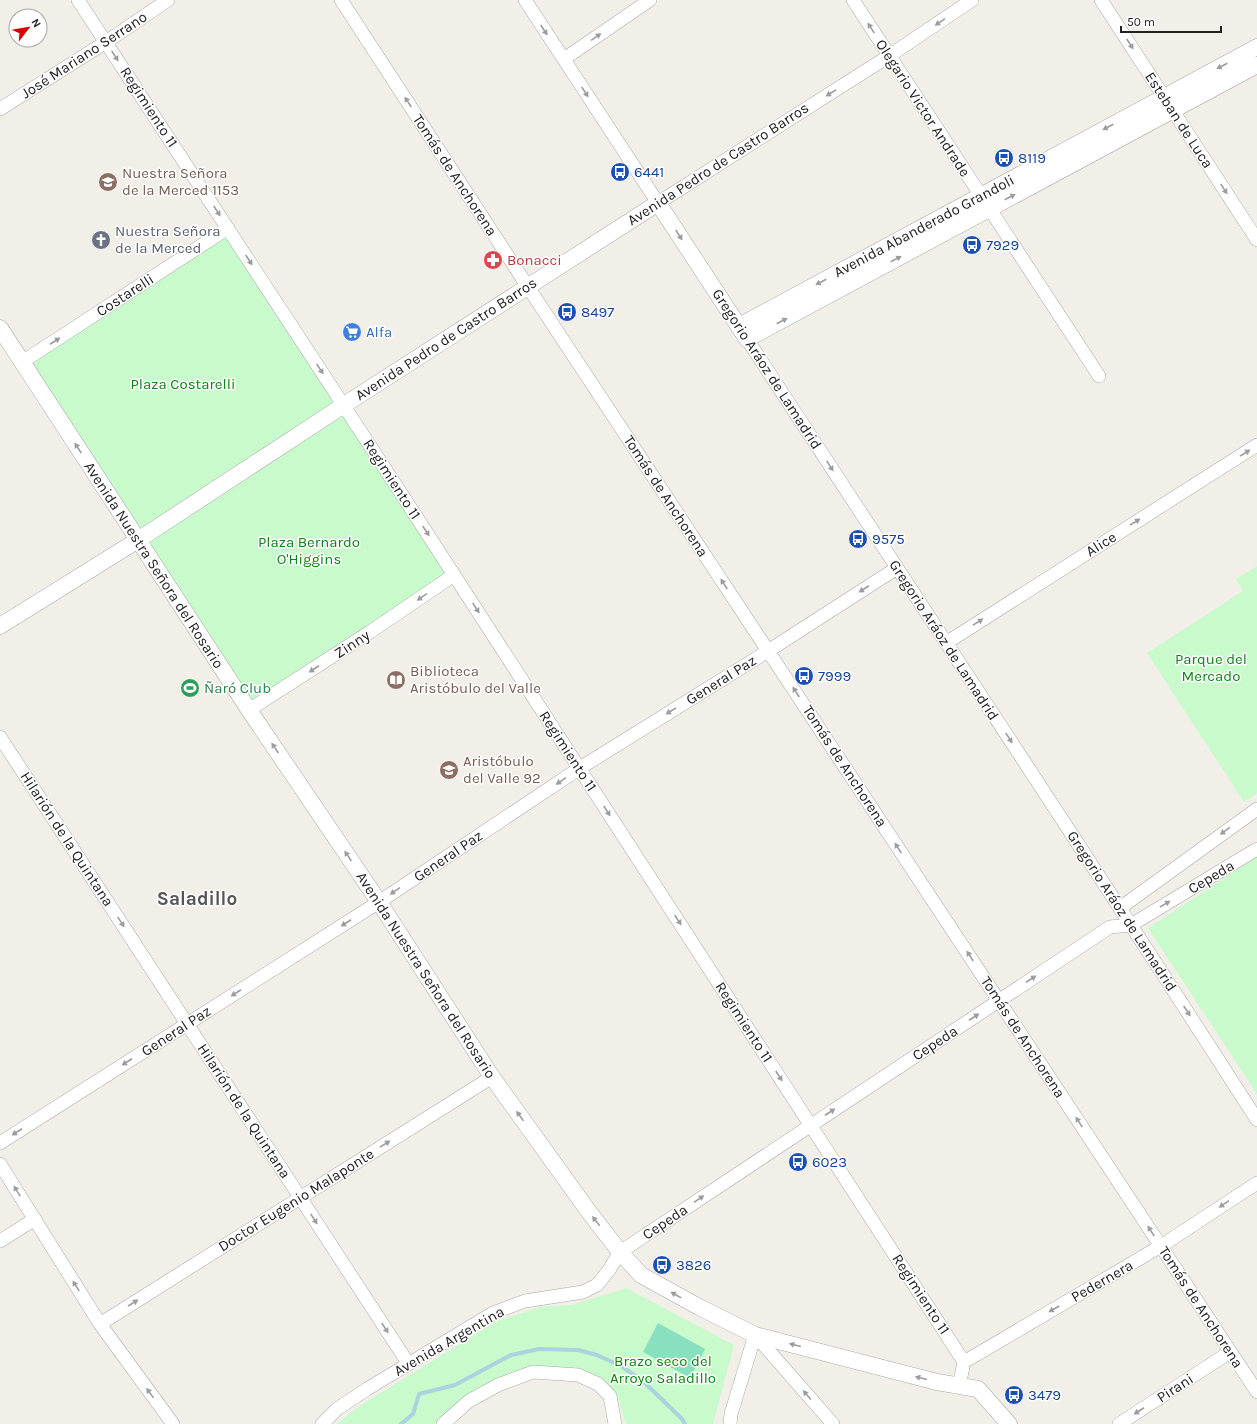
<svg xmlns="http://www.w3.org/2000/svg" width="1257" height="1424" viewBox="0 0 1257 1424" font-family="Karla,sans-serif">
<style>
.park{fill:#c8facc}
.pitch{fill:#88e0be}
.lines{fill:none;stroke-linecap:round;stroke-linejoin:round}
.stream{stroke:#aad3df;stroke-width:4}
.minor-casing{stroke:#a9a9a9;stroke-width:14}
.tertiary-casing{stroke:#a9a9a9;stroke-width:17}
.minor{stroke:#fff;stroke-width:13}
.tertiary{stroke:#fff;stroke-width:16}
.oneway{fill:#9c9c9c}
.labels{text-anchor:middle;stroke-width:3;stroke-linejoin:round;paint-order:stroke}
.street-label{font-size:15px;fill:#222;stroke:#fff}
.transit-label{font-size:15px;fill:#164399;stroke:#fff;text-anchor:start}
.education-label{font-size:15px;fill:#785e54;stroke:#fff;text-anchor:start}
.worship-label{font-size:15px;fill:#5b616d;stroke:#fff;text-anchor:start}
.health-label{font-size:15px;fill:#be3a42;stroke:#fff;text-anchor:start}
.shop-label{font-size:15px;fill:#366cbe;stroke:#fff;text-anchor:start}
.park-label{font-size:15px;fill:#0c8416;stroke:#fff}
.leisure-label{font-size:15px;fill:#27864d;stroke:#fff;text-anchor:start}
.district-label{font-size:19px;font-weight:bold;fill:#555;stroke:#fff}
</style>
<rect width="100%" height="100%" fill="#f2efe9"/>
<!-- park -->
<path class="park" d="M228,228L454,575L249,710L22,362Z
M1257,566V793L1244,802L1147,653L1243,591L1236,579Z
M1257,857V1094L1148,928Z
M626,1288L734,1345L713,1424H626L619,1401L603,1381L531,1366L467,1398L434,1424H337L358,1407L497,1321L540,1307L572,1305Z"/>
<!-- pitch -->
<path class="pitch" d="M658,1323L705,1349L690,1378L643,1352Z"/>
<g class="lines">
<!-- stream -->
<path class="stream" d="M401,1424L413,1414L419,1394L455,1385L511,1355L539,1349L578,1350L597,1355L621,1366L643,1381L682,1419L685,1424"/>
<!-- minor casing -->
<g class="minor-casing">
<path id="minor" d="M78,0L397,487L964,1362
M341,0L528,287L1257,1392
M525,0L658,203L889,56L972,0
M853,0L1099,376
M1101,0L1257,240
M564,59L650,0
M0,109L106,42L168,0
M747,339C917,599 1089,858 1257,1120
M22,362L228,228
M946,643L1257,445
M249,710L370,632L454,575
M0,737L408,1363
M1120,908L1257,809
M0,1143L379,902L580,768L768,651L897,568
M0,1164L100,1324L173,1424
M0,1241L35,1219
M100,1324L492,1077
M755,1335L833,1424
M959,1386L964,1362L1161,1246L1257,1183
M322,1424L337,1409L367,1389L493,1313L525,1301L583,1292L597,1285L609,1270L620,1252L1110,927L1131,925L1257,849
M443,1424L469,1401L498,1385L533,1372L578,1375L598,1384L610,1396L615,1424
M730,1424L731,1414L755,1335
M1119,1424L1230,1352"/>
</g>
<!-- tertiary casing -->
<g class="tertiary-casing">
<path id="tertiary" d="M739,326L1257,47
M0,328L249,710L379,902L492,1077L589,1212L620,1252L641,1275L699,1307L755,1335L937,1382L978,1389L1009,1424
M0,626L138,540L344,405L658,203L747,339L1257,65"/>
</g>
<!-- minor -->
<use href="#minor" class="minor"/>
<!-- tertiary -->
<use href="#tertiary" class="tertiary"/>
</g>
<!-- one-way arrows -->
<defs><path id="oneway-solid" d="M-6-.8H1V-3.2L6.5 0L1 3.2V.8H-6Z"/></defs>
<g class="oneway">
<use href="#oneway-solid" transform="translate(940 22) rotate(146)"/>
<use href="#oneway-solid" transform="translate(871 28) rotate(-123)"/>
<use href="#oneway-solid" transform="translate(544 30) rotate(57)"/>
<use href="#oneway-solid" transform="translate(596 37) rotate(-34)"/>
<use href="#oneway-solid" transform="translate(1130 44) rotate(57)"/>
<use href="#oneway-solid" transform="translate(115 56) rotate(57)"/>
<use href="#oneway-solid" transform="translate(1222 66) rotate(152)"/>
<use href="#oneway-solid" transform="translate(585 92) rotate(57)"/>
<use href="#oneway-solid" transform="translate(831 93) rotate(148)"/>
<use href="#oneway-solid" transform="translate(408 102) rotate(-123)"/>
<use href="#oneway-solid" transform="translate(1108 127) rotate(152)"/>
<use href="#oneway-solid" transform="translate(1224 189) rotate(57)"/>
<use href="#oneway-solid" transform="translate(1010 197) rotate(-28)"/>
<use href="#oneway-solid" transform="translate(217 211) rotate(57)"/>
<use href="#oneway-solid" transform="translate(679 235) rotate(57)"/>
<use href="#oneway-solid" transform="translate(896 259) rotate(-28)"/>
<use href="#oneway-solid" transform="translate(249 260) rotate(57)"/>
<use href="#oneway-solid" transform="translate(821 282) rotate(152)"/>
<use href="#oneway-solid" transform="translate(782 321) rotate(-28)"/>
<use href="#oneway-solid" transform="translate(55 341) rotate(-33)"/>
<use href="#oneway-solid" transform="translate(320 369) rotate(57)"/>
<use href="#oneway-solid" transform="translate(78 448) rotate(-123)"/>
<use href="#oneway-solid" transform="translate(1245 453) rotate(-32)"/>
<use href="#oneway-solid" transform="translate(830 466) rotate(57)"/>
<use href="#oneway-solid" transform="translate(1135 522) rotate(-32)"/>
<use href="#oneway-solid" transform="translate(426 531) rotate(57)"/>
<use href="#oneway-solid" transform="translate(724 584) rotate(-123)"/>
<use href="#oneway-solid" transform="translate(864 589) rotate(147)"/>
<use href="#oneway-solid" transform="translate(422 597) rotate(146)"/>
<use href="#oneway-solid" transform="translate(476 608) rotate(57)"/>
<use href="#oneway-solid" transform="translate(978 622) rotate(-32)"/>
<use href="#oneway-solid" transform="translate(314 669) rotate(147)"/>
<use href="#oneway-solid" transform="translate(796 692) rotate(-123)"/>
<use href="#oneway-solid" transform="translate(671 711) rotate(148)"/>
<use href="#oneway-solid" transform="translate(1009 738) rotate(57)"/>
<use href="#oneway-solid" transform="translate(275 748) rotate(-124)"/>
<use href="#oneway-solid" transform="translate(561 781) rotate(146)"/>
<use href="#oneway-solid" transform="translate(607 811) rotate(57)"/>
<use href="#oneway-solid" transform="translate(1225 831) rotate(144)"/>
<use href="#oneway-solid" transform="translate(898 848) rotate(-123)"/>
<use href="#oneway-solid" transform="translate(348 856) rotate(-124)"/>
<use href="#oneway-solid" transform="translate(395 891) rotate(146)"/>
<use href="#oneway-solid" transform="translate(1165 904) rotate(-31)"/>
<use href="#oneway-solid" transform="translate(678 920) rotate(57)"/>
<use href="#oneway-solid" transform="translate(121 922) rotate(57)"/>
<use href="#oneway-solid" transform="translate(346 923) rotate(147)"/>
<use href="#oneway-solid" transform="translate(970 956) rotate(-123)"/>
<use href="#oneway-solid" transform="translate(1031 979) rotate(-33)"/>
<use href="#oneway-solid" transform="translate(236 993) rotate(147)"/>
<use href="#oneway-solid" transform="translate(1187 1011) rotate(57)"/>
<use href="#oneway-solid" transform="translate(974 1017) rotate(-33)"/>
<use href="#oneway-solid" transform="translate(127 1062) rotate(147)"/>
<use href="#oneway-solid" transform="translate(779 1076) rotate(57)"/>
<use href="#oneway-solid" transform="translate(830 1112) rotate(-33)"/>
<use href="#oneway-solid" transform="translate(520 1116) rotate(-126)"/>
<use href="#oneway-solid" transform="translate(1079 1122) rotate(-123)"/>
<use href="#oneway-solid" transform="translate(17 1132) rotate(147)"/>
<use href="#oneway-solid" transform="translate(385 1144) rotate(-32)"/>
<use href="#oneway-solid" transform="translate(17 1191) rotate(-122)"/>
<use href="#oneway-solid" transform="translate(699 1199) rotate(-34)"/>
<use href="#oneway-solid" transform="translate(1224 1204) rotate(146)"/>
<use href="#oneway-solid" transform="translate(314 1219) rotate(57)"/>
<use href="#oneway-solid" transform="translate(596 1221) rotate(-128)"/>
<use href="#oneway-solid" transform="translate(1151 1231) rotate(-123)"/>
<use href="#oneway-solid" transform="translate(76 1286) rotate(-122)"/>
<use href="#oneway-solid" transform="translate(676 1295) rotate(-151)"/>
<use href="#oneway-solid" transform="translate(133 1303) rotate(-32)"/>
<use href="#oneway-solid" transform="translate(1054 1309) rotate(150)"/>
<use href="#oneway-solid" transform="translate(385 1328) rotate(57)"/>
<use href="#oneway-solid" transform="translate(795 1345) rotate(-166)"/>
<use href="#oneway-solid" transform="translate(921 1378) rotate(-166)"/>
<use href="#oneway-solid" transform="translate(150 1393) rotate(-126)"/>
<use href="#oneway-solid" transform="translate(807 1395) rotate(-131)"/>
<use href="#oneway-solid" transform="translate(1139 1411) rotate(147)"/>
</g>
<!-- icons -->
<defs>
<g id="bus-disc" transform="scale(1)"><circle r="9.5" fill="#1a4fb4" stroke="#fff"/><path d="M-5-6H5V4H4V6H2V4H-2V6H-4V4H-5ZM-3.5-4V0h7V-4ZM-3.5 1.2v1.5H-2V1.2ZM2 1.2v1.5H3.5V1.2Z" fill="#fff"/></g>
<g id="university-disc" transform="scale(1)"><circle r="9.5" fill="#8d6e63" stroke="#fff"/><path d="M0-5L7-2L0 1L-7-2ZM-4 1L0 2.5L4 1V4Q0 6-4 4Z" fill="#fff"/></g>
<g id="church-disc" transform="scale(1)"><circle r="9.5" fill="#6b7280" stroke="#fff"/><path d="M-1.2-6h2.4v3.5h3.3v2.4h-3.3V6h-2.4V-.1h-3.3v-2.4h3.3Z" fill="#fff"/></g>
<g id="pharmacy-disc" transform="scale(1)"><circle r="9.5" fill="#e0444e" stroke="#fff"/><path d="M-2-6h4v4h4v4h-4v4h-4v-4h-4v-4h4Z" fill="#fff"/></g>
<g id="supermarket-disc" transform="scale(1)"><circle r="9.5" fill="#3f7fe0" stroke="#fff"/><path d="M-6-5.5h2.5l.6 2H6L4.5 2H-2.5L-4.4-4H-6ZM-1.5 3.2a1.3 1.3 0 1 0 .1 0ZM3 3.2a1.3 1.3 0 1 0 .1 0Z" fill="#fff"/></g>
<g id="library-disc" transform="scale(1)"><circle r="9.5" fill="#8d6e63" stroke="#fff"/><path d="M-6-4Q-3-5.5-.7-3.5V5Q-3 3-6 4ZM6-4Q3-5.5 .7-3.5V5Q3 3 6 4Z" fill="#fff"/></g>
<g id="stadium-disc" transform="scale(1)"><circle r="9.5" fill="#2e9e5b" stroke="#fff"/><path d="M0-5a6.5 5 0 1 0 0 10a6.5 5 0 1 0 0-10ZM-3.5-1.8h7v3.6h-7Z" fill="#fff"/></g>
<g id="school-disc" transform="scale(1)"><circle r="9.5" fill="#8d6e63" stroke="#fff"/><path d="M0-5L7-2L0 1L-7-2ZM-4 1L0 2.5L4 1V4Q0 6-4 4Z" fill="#fff"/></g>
</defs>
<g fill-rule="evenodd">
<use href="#bus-disc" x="1004" y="158"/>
<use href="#bus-disc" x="620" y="172"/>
<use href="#university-disc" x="108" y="182"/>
<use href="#church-disc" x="101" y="240"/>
<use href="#bus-disc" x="972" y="245"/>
<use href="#pharmacy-disc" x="493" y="260"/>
<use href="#bus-disc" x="567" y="312"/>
<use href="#supermarket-disc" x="352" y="332"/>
<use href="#bus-disc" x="858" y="539"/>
<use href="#bus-disc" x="804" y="676"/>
<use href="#library-disc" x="396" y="680"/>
<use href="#stadium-disc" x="190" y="688"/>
<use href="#school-disc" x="449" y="770"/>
<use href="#bus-disc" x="798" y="1162"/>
<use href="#bus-disc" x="662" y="1265"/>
<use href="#bus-disc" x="1014" y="1395"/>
</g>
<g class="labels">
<!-- street labels -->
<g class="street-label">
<text transform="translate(84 55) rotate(-33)" y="5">José Mariano Serrano</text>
<text transform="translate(149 107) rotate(57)" y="5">Regimiento 11</text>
<text transform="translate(923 108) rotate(57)" y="5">Olegario Victor Andrade</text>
<text transform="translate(1179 120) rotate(57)" y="5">Esteban de Luca</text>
<text transform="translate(718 164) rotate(-33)" y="5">Avenida Pedro de Castro Barros</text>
<text transform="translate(455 175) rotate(57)" y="5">Tomás de Anchorena</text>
<text transform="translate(924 226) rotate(-28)" y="5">Avenida Abanderado Grandoli</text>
<text transform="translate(125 295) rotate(-33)" y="5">Costarelli</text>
<text transform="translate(446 339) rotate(-33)" y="5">Avenida Pedro de Castro Barros</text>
<text transform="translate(767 369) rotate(57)" y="5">Gregorio Aráoz de Lamadrid</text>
<text transform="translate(392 479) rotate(57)" y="5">Regimiento 11</text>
<text transform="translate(666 496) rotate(57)" y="5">Tomás de Anchorena</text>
<text transform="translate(1101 544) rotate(-32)" y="5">Alice</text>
<text transform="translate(154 565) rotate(57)" y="5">Avenida Nuestra Señora del Rosario</text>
<text transform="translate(944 640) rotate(57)" y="5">Gregorio Aráoz de Lamadrid</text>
<text transform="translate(352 644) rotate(-33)" y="5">Zinny</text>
<text transform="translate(721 680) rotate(-32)" y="5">General Paz</text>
<text transform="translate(568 751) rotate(57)" y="5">Regimiento 11</text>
<text transform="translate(845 766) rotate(57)" y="5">Tomás de Anchorena</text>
<text transform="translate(67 839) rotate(57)" y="5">Hilarión de la Quintana</text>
<text transform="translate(448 856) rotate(-34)" y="5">General Paz</text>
<text transform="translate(1211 877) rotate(-31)" y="5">Cepeda</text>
<text transform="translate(1122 911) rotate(57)" y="5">Gregorio Aráoz de Lamadrid</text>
<text transform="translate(426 975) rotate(57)" y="5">Avenida Nuestra Señora del Rosario</text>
<text transform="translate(744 1022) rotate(57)" y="5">Regimiento 11</text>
<text transform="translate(176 1031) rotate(-33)" y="5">General Paz</text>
<text transform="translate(1023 1037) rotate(57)" y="5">Tomás de Anchorena</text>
<text transform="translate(935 1043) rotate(-33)" y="5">Cepeda</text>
<text transform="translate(244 1111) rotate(57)" y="5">Hilarión de la Quintana</text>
<text transform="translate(296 1200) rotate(-32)" y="5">Doctor Eugenio Malaponte</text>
<text transform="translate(665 1222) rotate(-34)" y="5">Cepeda</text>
<text transform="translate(1102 1281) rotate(-30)" y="5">Pedernera</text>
<text transform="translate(921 1294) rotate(57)" y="5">Regimiento 11</text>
<text transform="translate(1201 1307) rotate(57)" y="5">Tomás de Anchorena</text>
<text transform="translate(449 1341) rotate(-30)" y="5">Avenida Argentina</text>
<text transform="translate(1175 1388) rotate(-33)" y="5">Pirani</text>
</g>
<!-- transit labels -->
<g class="transit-label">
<text x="1018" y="163">8119</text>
<text x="634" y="177">6441</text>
<text x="986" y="250">7929</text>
<text x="581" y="317">8497</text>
<text x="872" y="544">9575</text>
<text x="818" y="681">7999</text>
<text x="812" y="1167">6023</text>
<text x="676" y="1270">3826</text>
<text x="1028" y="1400">3479</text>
</g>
<!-- education labels -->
<g class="education-label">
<text x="122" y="178">Nuestra Señora<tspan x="122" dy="17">de la Merced 1153</tspan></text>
<text x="410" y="676">Biblioteca<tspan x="410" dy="17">Aristóbulo del Valle</tspan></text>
<text x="463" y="766">Aristóbulo<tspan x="463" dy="17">del Valle 92</tspan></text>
</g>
<!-- worship labels -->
<g class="worship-label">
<text x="115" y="236">Nuestra Señora<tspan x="115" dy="17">de la Merced</tspan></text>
</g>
<!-- health labels -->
<g class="health-label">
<text x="507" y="265">Bonacci</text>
</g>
<!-- shop labels -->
<g class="shop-label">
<text x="366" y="337">Alfa</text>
</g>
<!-- park labels -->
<g class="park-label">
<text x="183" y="389">Plaza Costarelli</text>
<text x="309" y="547">Plaza Bernardo<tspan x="309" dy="17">O'Higgins</tspan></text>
<text x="1211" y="664">Parque del<tspan x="1211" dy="17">Mercado</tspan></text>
<text x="663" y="1366">Brazo seco del<tspan x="663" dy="17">Arroyo Saladillo</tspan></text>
</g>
<!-- leisure labels -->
<g class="leisure-label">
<text x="204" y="693">Ñaró Club</text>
</g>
<!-- district labels -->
<g class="district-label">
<text x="197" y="905">Saladillo</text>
</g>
</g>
<!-- north arrow -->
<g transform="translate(28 28) rotate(59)"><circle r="19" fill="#ffffff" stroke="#a7a7a7"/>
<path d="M0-3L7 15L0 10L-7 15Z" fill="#d40000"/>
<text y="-6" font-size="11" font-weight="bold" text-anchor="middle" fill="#222222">N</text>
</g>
<!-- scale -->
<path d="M1121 26v6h100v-6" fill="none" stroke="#222222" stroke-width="2"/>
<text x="1127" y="26" font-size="12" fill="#222222" stroke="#ffffff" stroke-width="3" paint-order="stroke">50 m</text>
</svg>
